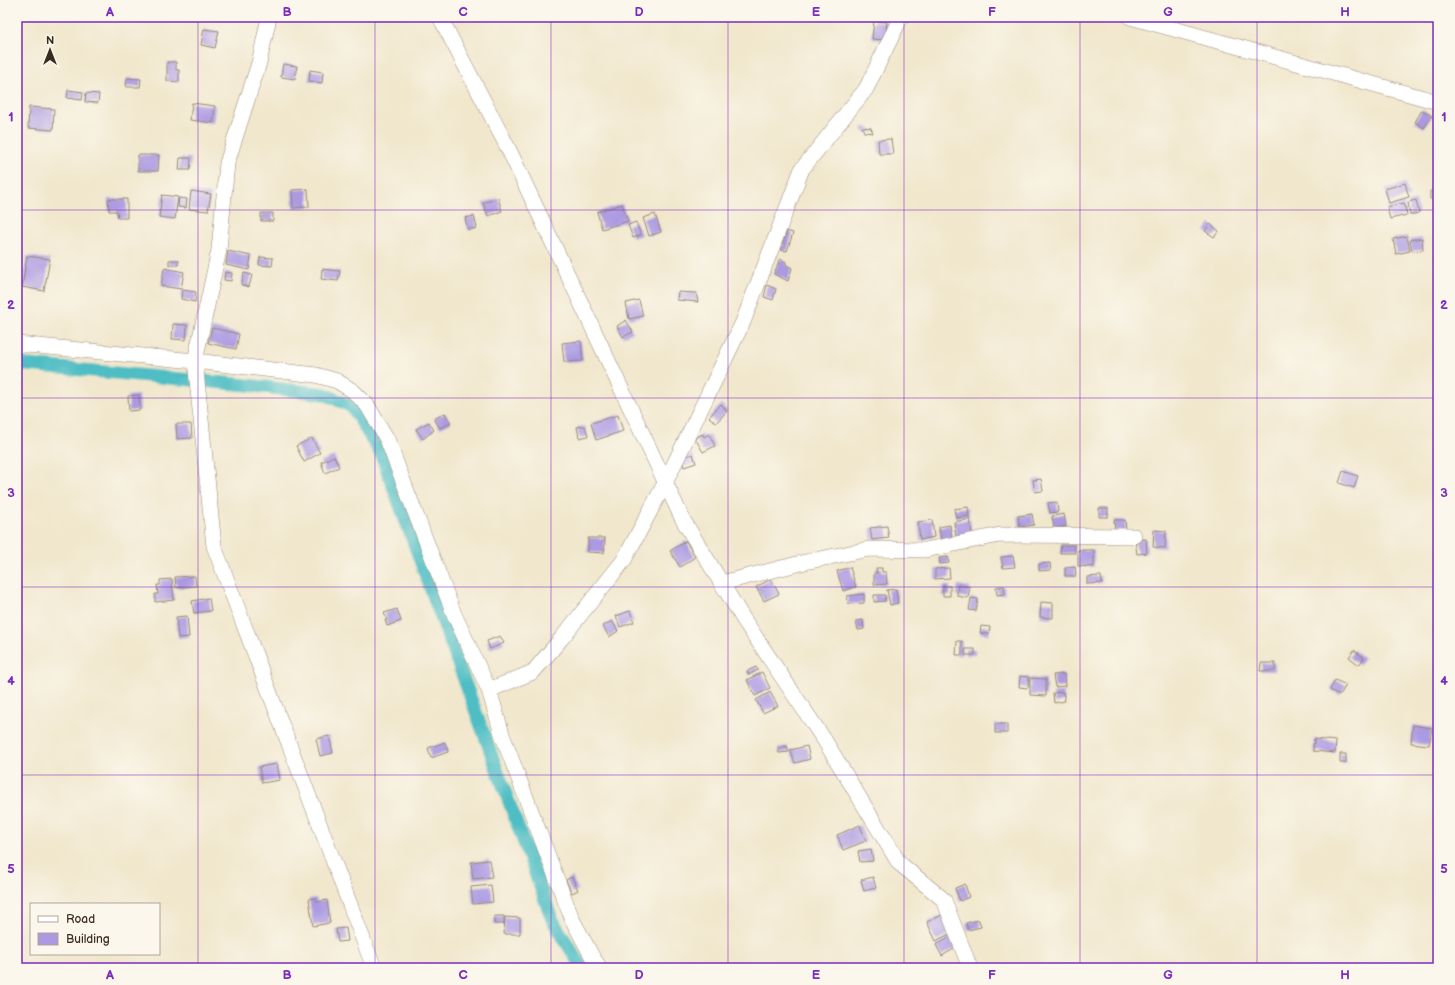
<svg xmlns="http://www.w3.org/2000/svg" width="1455" height="985" viewBox="0 0 1455 985" font-family="'Balsamiq Sans',sans-serif">
<style>
.lines{fill:none;stroke-linecap:round;stroke-linejoin:round}
.canal{stroke:#4fbec4;stroke-width:13}
.building{fill:#ab99e2}
.street-casing{stroke:#968876;stroke-width:16}
.street{stroke:#fff;stroke-width:15}
.grid{fill:none;stroke:#7b2cbf;stroke-width:1;stroke-opacity:0.55}
.neatline{fill:none;stroke:#7b2cbf;stroke-width:1.5}
.grid-label{font-size:13px;text-anchor:middle;font-weight:bold;fill:#7b2cbf}
</style>
<rect width="100%" height="100%" fill="#fbf7ec"/>
<filter id="ink" filterUnits="userSpaceOnUse"><feTurbulence type="fractalNoise" baseFrequency=".025" numOctaves="2"/><feDisplacementMap in="SourceGraphic" scale="8" xChannelSelector="R" yChannelSelector="G"/><feConvolveMatrix kernelMatrix="1 2 1 2 8 2 1 2 1" color-interpolation-filters="sRGB"/></filter>
<filter id="wash" filterUnits="userSpaceOnUse"><feTurbulence type="fractalNoise" baseFrequency=".012" numOctaves="4" result="noise"/><feDisplacementMap in="SourceGraphic" scale="16" xChannelSelector="R" yChannelSelector="G"/><feGaussianBlur stdDeviation="0.9" result="paint"/><feColorMatrix in="noise" values="0 0 0 0 0 0 0 0 0 0 0 0 0 0 0 0 0 1.4 0 .05"/><feComposite in="paint" operator="in"/></filter>
<g filter="url(#wash)">
<rect width="100%" height="100%" fill="#f1e7cd"/>
<g class="lines">
<!-- canal -->
<path class="canal" d="M17,364L247,385L325,394L352,407L381,454L552,919L582,968"/>
</g>
<g id="blocks">
<!-- building -->
<path class="building" d="M874,21L887,22L885,40L872,39Z
M204,29L219,31L215,48L201,45Z
M167,62H176V70H179V82L167,81Z
M283,64L297,66L295,79L281,77Z
M310,70L323,72L322,83L309,81Z
M127,78L141,79L140,87H126Z
M68,90L83,92L82,100L67,98Z
M86,93L99,94L98,103L85,102Z
M192,103L215,106L213,123L190,120Z
M29,107L54,109L53,130L28,128Z
M1422,110L1432,116L1424,128L1415,122Z
M862,127L871,128L873,133L864,132Z
M891,139L893,154H879L878,140Z
M138,155H159L158,171H138Z
M180,158H191L190,170H179Z
M1405,183L1409,197L1389,203L1385,189Z
M308,189L309,207L293,208L292,190Z
M1438,190V198L1430,199V191Z
M191,191L211,194L208,211L189,209Z
M162,195L178,197L175,219L159,217Z
M179,198L187,199L186,208L178,207Z
M498,198L502,211L488,216L483,203Z
M108,199H127V218H118L117,211H109Z
M1416,200L1419,213L1410,215L1408,202Z
M1404,203L1407,215L1390,219L1387,207Z
M622,204L628,221L602,229L597,212Z
M261,213H273V221H261Z
M655,214L661,232L649,236L643,218Z
M474,216L477,228L468,230L465,218Z
M636,222L641,235L633,238L628,225Z
M1210,224L1219,231L1214,237L1205,231Z
M787,231L793,233L787,251L781,250Z
M1407,236L1410,251L1396,254L1393,239Z
M1422,238L1423,250L1412,251L1410,240Z
M228,251L251,256L249,270L226,265Z
M27,256L50,259L44,291L22,287Z
M260,257L273,258L272,266L259,265Z
M780,259L786,262V265L792,268L788,281L774,274Z
M169,260H179L178,265H169Z
M164,268L184,272L181,289L161,286Z
M322,269L340,271L338,281L321,279Z
M225,272L232,273L231,281L224,280Z
M244,273L252,275L249,287L241,285Z
M767,285L776,289L773,300L764,297Z
M182,290L196,292L195,302L181,299Z
M678,292L696,293L698,302L677,300Z
M639,300L643,316L629,319L626,303Z
M626,320L633,332L623,337L617,326Z
M173,324L187,325L186,340L172,339Z
M212,328L239,334L236,349L208,343Z
M581,341L583,361L564,362L562,343Z
M139,395L140,410L129,411L128,396Z
M721,404L727,411L716,423L709,417Z
M445,413L451,423L440,428L434,419Z
M618,415L623,431L596,440L591,423Z
M429,422L434,430L423,439L416,429Z
M176,424H191L192,438L177,439Z
M585,426L588,436L579,438L577,427Z
M703,434L704,437L709,434L715,446L703,452L695,438Z
M312,438L320,453L304,462L296,446Z
M693,454L696,463L684,467L681,458Z
M334,456L339,467L325,473L321,462Z
M1343,471L1358,476L1354,488L1339,483Z
M1041,479L1043,491L1035,492L1033,480Z
M1057,502L1058,512L1050,513L1048,503Z
M968,507L969,516L956,518L954,509Z
M1099,508H1108V517H1099Z
M1032,514L1034,525L1020,527L1018,516Z
M1064,514L1066,526L1054,528L1052,516Z
M970,519L972,534L956,537L954,522Z
M932,520L934,537L920,540L918,522Z
M1114,520H1125L1126,530L1115,531Z
M950,525L952,540L941,541L939,527Z
M887,526L889,538L872,540L870,528Z
M1154,530L1166,531L1165,548L1153,547Z
M588,538H605L604,553L588,552Z
M1146,539L1147,553L1137,554L1135,540Z
M686,541L695,557L680,567L670,551Z
M1061,545H1075V553H1060Z
M1078,550H1094V567L1078,566Z
M1013,556L1015,567L1003,568L1001,557Z
M948,557L949,563L940,564L939,558Z
M1050,563L1051,570L1039,571V564Z
M850,567L856,587L843,591L837,571Z
M1075,567L1076,576H1065V568Z
M876,568H882V572H886L887,584L874,585V573H877Z
M949,568L950,578L935,579V569Z
M195,576L196,586L176,588L175,577Z
M1101,576L1102,583L1087,584V577Z
M172,579L174,600L155,602V594H158L157,585H160V580Z
M771,579L779,594L764,601L756,587Z
M958,585L970,587L968,598L957,596Z
M943,586H950V596H943Z
M1004,586L1005,594L997,595L996,587Z
M896,589L898,603L890,605L887,590Z
M864,594V603L848,604L847,596Z
M874,595H885V601L874,602Z
M209,598L211,611L194,613L192,601Z
M971,598L978,599L976,611L969,610Z
M1041,602L1053,603V618L1040,617Z
M397,609L401,621L387,626L385,620H387L384,613Z
M630,611L634,622L620,627L616,616Z
M187,616L189,637L178,638L176,617Z
M863,620L864,629L858,630L856,621Z
M612,621L618,631L609,637L603,626Z
M981,626L990,627L989,634L980,633Z
M500,636L504,643L490,649L487,641Z
M957,641H962V655H956Z
M965,649H975V655H965Z
M1354,650L1364,658L1359,665L1349,657Z
M1261,663H1275V671H1260Z
M756,667L758,670L749,675L747,671Z
M762,672L770,688L755,696L747,680Z
M1064,674L1065,686L1055,687L1053,675Z
M1020,676L1029,677L1028,688L1019,687Z
M1030,678L1046,679V696L1030,695Z
M1335,680L1346,685L1340,695L1330,690Z
M770,692L778,706L763,713L756,700Z
M1063,692L1065,701L1054,703L1053,693Z
M995,724H1007V733H995Z
M1413,725L1432,728L1429,745L1411,743Z
M329,736L333,753L320,756L316,739Z
M1314,739L1336,741L1335,753L1313,751Z
M445,742L448,752L431,758L428,748Z
M787,746L789,752L779,753L778,748Z
M807,746L810,759L795,763L790,750Z
M1340,754H1346V763H1340Z
M277,764L280,780L262,783L259,767Z
M860,825L866,841L843,850L837,835Z
M871,849L873,861L860,862L858,851Z
M489,860L492,877L473,879L471,862Z
M572,877L578,890L572,893L566,880Z
M873,877L876,888L864,891L861,880Z
M965,884L969,897L960,901L955,888Z
M491,885L493,902L473,904L471,887Z
M316,898L317,902L327,900L330,923L313,926L309,899Z
M942,915L951,933L936,941L927,922Z
M494,916H504V924H494Z
M505,917L520,918V934H504Z
M979,920L981,927L968,930L966,923Z
M346,928L348,941L338,942L336,929Z
M950,936L957,947L942,956L936,945Z"/>
</g>
</g>
<g filter="url(#ink)">
<use href="#blocks" fill-opacity="0" stroke="#968876" stroke-width="1"/>
<g class="lines">
<!-- street casing -->
<g class="street-casing">
<path id="street" d="M269,17L259,63L227,163L219,250L195,361L214,546L374,968
M440,17L509,150L683,520L744,620L825,741L899,863L944,900L970,968
M1130,17L1438,102
M17,344L195,361L316,375L337,381L353,391L367,405L387,439L454,614L489,690L503,737L572,919L593,958L600,968
M722,583L805,562L869,549L925,550L1000,535L1134,536
M489,690L533,672L561,639L624,560L665,483L743,322L802,169L866,89L901,17"/>
</g>
<!-- street -->
<use href="#street" class="street"/>
</g>
</g>
<!-- grid -->
<path class="grid" d="M198,17V968M375,17V968M551,17V968M728,17V968M904,17V968M1080,17V968M1257,17V968M17,210H1438M17,398H1438M17,587H1438M17,775H1438"/>
<!-- margin -->
<rect width="1455" height="985" fill="none" stroke="#fbf7ec" stroke-width="44"/>
<!-- legend -->
<rect x="30" y="903" width="130" height="52" fill="#fbf7ec" stroke="#aea59a"/>
<rect x="38" y="916" width="20" height="6" fill="#ffffff" stroke="#aea59a"/>
<text x="66" y="923" font-size="12" fill="#3b2a1e">Road</text>
<rect x="38" y="933" width="20" height="12" fill="#ab99e2" stroke="#aea59a"/>
<text x="66" y="943" font-size="12" fill="#3b2a1e">Building</text>
<!-- north arrow -->
<g transform="translate(50 50)" stroke="#fbf7ec" stroke-width="3" paint-order="stroke">
<path d="M0-3L7 15L0 10L-7 15Z" fill="#3b2a1e"/>
<text y="-6" font-size="11" font-weight="bold" text-anchor="middle" fill="#3b2a1e">N</text>
</g>
<rect x="22" y="22" width="1411" height="941" class="neatline"/>
<g class="grid-label">
<text x="110" y="16">A</text>
<text x="287" y="16">B</text>
<text x="463" y="16">C</text>
<text x="639" y="16">D</text>
<text x="816" y="16">E</text>
<text x="992" y="16">F</text>
<text x="1168" y="16">G</text>
<text x="1345" y="16">H</text>
<text x="11" y="121">1</text>
<text x="1444" y="121">1</text>
<text x="11" y="309">2</text>
<text x="1444" y="309">2</text>
<text x="11" y="497">3</text>
<text x="1444" y="497">3</text>
<text x="11" y="685">4</text>
<text x="1444" y="685">4</text>
<text x="11" y="873">5</text>
<text x="1444" y="873">5</text>
<text x="110" y="979">A</text>
<text x="287" y="979">B</text>
<text x="463" y="979">C</text>
<text x="639" y="979">D</text>
<text x="816" y="979">E</text>
<text x="992" y="979">F</text>
<text x="1168" y="979">G</text>
<text x="1345" y="979">H</text>
</g>
</svg>
